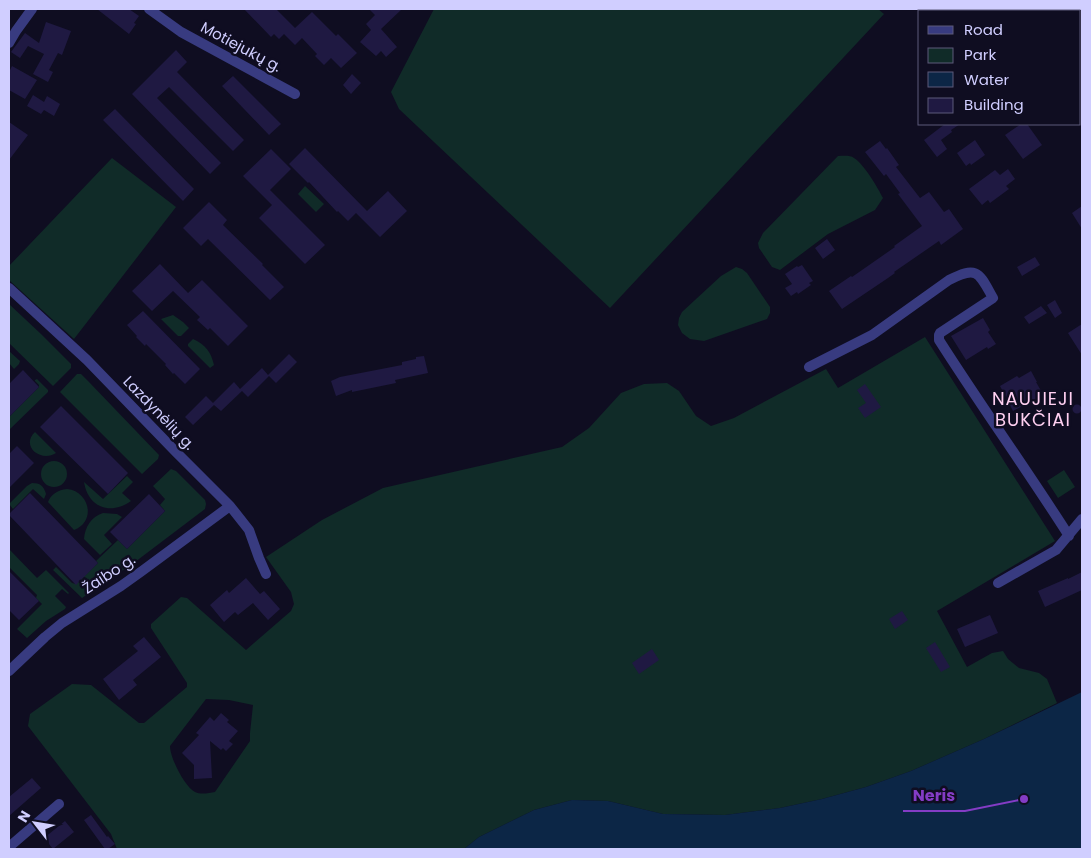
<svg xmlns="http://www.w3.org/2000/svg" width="1091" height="858" viewBox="0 0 1091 858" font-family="Poppins,sans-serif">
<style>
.green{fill:#102b28;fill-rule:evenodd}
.water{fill:#0c2646}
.building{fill:#1f1942}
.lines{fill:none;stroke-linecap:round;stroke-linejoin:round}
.street{stroke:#383b80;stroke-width:10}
.labels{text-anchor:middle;stroke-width:5;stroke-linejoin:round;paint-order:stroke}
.street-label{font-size:15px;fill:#d0ceff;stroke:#0f0d21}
.quarter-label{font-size:18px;letter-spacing:1px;fill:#ffd0f1;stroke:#0f0d21}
.leader{fill:none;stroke:#843cc5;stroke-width:2}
.callout-dot{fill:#843cc5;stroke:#0f0d21;stroke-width:2}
.callout-label{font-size:16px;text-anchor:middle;font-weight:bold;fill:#843cc5;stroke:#0f0d21;stroke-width:5;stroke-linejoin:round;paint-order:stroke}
</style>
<rect width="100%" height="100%" fill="#0f0d21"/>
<!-- green -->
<path class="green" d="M434,9H878L884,14L610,308L399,109L391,92Z
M838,156C844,156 850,155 854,158C864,164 878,188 883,198L875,210L828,234L780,270L772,267L759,248L758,243L763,233Z
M112,158L176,207L74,339L9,280V266Z
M305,186L324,204L316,212L298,194Z
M736,267L742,269L747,273L770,307V313L767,319L704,341L690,339L682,333L678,325L679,318L682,312L721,276Z
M9,304L41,334L71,364V368L53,386L9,343Z
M173,315L183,322L189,328L181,336H178L161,319Z
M925,337L1055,541L937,611L967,667L992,653L1003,651L1008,659L1019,668L1039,673L1047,679L1057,703L984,739L911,771L866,787L822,799L780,808L725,815L663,814L608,801L572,800L534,810L479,837L464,849H117L111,834L28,726L30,714L72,684L91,685L139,723H144L187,687V683L151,628V624L181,597L187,598L246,650L291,611L294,604L291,592L266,557L322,520L383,488L562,447L589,428L621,393L644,384L667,383L679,391L696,416L711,426L734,418L826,369L838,388ZM206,699L229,700L253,705L250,733V741L215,792C209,793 201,795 195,792C185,787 170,758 170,746Z
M193,339C206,345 211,352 214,365L210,368L188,346V344Z
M9,351L20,361L19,364L14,369L9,363Z
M77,374H81L89,382L159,455L158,459L142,474L60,392Z
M37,379L48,390V392L9,430V417L39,387V385L35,381V380Z
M35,432L56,453C41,463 20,446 35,432Z
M41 474a13 13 0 1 1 26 0a13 13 0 1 1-26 0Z
M171,469L176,471L205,500L206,504L205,509L135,562L82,598L53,570L56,567L72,583L76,584L98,563L96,561L118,540L127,549L165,511L160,505L165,499L153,486Z
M1064,470L1075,487L1058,498L1047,481Z
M127,476L133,482L122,493L131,501C110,516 88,507 84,482L103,499Z
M32,483C40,483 44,486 46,494L44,499L33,489L13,509L9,504L27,486Z
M67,489C89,491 97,521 74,530L48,502C51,494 58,490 67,489Z
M103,513L117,514L122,517L104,535L112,544L100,555L84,539C85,527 91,517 103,513Z
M9,549L37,578L46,570L69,593L68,594L62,589L55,596L66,607L65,609L46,621L27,638L17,629L42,604L36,598L37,595L9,567Z"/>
<!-- water -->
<path class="water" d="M1082,692V849H464L479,837L534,810L572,800L608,801L663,814L725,815L780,808L822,799L866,787L911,771L984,739Z"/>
<!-- building -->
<path class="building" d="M97,9H129L139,16L134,23L136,24L129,34Z
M244,9H276L295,28L312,12L336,36L338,34L357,53L341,68L331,58L324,65L315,56L317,54L302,38L295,45L284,34L279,39L274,34L271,37Z
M369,9H402L381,29L397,47L386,57L381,51L376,56L360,42L371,30L366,24L375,15Z
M46,22L71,31L62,55L58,53L49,70L53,72L48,82L33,74L44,54L28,46L20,58L11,52L25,33L39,43Z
M176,50L187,62L177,72L244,140L233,151L169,87L157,98L221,163L210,174L132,94Z
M12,66L37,80L25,99L9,90V72Z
M352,74L361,83L351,94L343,85Z
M233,76L281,124L269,135L222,86Z
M33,95L44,102L47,96L60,104L54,116L44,110L41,114L27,106Z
M115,109L194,189L183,201L103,120Z
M9,122L28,135L9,160Z
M945,124H960L951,130L952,132L941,140L947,149L937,157L924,140Z
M1021,124H1027L1042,145L1023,159L1005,135Z
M975,140L985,155L971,165L970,163L966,166L957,153Z
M880,141L886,149L887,148L899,165L896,167L920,198L929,192L944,212L949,209L963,229L941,245L939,241L894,272L895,273L888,278L842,309L829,291L851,276L852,277L895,247L894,246L922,226L898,194L900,193L886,174L884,176L865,152Z
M305,148L367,211L388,191L407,211L380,237L356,213L348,221L338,211L337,212L309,182L308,183L289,164Z
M271,149L291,169L270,190L325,245L305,264L259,218L272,205L243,176Z
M1008,169L1015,179L1006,186L1009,189L990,203L988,200L982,205L969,189L995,170L1000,175Z
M209,202L227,220L223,225L263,264L262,265L284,287L270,300L208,239L201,246L183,228Z
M1082,206V229L1072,213Z
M827,239L835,250L823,259L815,248Z
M1035,257L1040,265L1022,276L1017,267Z
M160,264L188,293L202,280L248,326L228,346L210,328L208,330L197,320L200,317L173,291L152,311L132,291Z
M802,265L813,281L809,283L811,285L798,294L797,292L791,296L785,288L792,284L785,274L797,266L798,267Z
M1055,300L1062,313L1055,318L1047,305Z
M1041,306L1047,313L1029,324L1024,317Z
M143,311L200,369L185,384L174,373L173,374L165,365L166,364L146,344L145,346L136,337L137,336L127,325Z
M983,318L990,330L988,332L996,344L988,349L987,347L966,360L951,336Z
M1082,324V355L1068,333Z
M289,354L297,362L276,383L269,376L248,397L242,391L221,411L214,405L193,425L185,417L206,396L213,403L234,382L240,389L262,368L268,375Z
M424,356L428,373L395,380L396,383L352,392V390L336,396L331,381L340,377L402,365V362L416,359V357Z
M23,370L39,387L9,417V384Z
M1031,371L1037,382H1036L1044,396L1027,406L1026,404L1013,411L1000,386L1017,376L1019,378Z
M865,384L881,407L865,418L858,408L866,403L857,390Z
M1072.5 409a4.5 4.5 0 1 1 9 0a4.5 4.5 0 1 1-9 0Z
M61,406L128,473L108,494L40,427Z
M17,446L34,463L9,488V454Z
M30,493L98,563L76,585L9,515V514Z
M149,494L165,511L127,549L110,532Z
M9,571L39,601L19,620L9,610Z
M1082,572V590L1045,607L1038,591L1068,578V579Z
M246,578L260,594L264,591L280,609L268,620L253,603L238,615L235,612L224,622L210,605L227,590L229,593Z
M902,611L908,620L895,629L889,619Z
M990,615L998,633L965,647L957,629Z
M144,637L161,657L133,680L137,685L119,700L103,679L138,651L133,646Z
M935,642L950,667L941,672L926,648Z
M652,649L659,660L639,674L632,663Z
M221,713L229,720L227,722L238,731L229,741L233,744L226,751L223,748L221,750L210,741L212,778L194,779V765L182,753L199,735L196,733L210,717L214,721Z
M32,778L41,788L9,816V797Z
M91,815L107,837L108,836L115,844L108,849H105L84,820Z
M65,821L74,832L53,849L44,838Z"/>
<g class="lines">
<!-- street -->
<path class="street" d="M149,9L181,32L295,94
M9,43L16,31L32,9
M9,288L87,360L175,451L230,506L249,530L259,558L266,574
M809,367L872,335L949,280C978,265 979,273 993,298L940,333L939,335V340C981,406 1027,470 1069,536
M998,583L1056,550L1082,519
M9,671L45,637L62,623L121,586L142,571L230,506
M9,847L59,804"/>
</g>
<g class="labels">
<!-- street labels -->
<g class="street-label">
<text transform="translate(241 47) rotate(28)" y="5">Motiejukų g.</text>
<text transform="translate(159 413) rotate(46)" y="5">Lazdynėlių g.</text>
<text transform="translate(109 574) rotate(-33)" y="5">Žaibo g.</text>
</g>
<!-- quarter labels -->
<g class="quarter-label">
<text x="1033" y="405">NAUJIEJI<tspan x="1033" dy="21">BUKČIAI</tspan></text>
</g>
</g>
<!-- callouts -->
<path class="leader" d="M1024 799L965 811H903"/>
<circle class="callout-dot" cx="1024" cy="799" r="5"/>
<g class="callout-label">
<text x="934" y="801">Neris</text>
</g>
<!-- border -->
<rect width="1091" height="858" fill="none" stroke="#d0ceff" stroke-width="20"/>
<!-- legend -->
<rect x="918" y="10" width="162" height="115" fill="#0f0d21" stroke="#5c5a7a"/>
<rect x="928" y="26" width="25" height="8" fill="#383b80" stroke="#5c5a7a"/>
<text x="964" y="35" font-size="15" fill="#d0ceff">Road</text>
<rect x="928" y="48" width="25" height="15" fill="#102b28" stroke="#5c5a7a"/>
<text x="964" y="60" font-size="15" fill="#d0ceff">Park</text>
<rect x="928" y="72" width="25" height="15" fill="#0c2646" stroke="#5c5a7a"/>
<text x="964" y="85" font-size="15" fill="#d0ceff">Water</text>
<rect x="928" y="98" width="25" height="15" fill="#1f1942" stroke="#5c5a7a"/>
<text x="964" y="110" font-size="15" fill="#d0ceff">Building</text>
<!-- north arrow -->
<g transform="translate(35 823) rotate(301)" stroke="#0f0d21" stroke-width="4" paint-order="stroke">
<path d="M0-4L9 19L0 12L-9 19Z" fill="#d0ceff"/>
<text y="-8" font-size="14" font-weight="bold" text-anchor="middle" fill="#d0ceff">N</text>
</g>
</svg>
